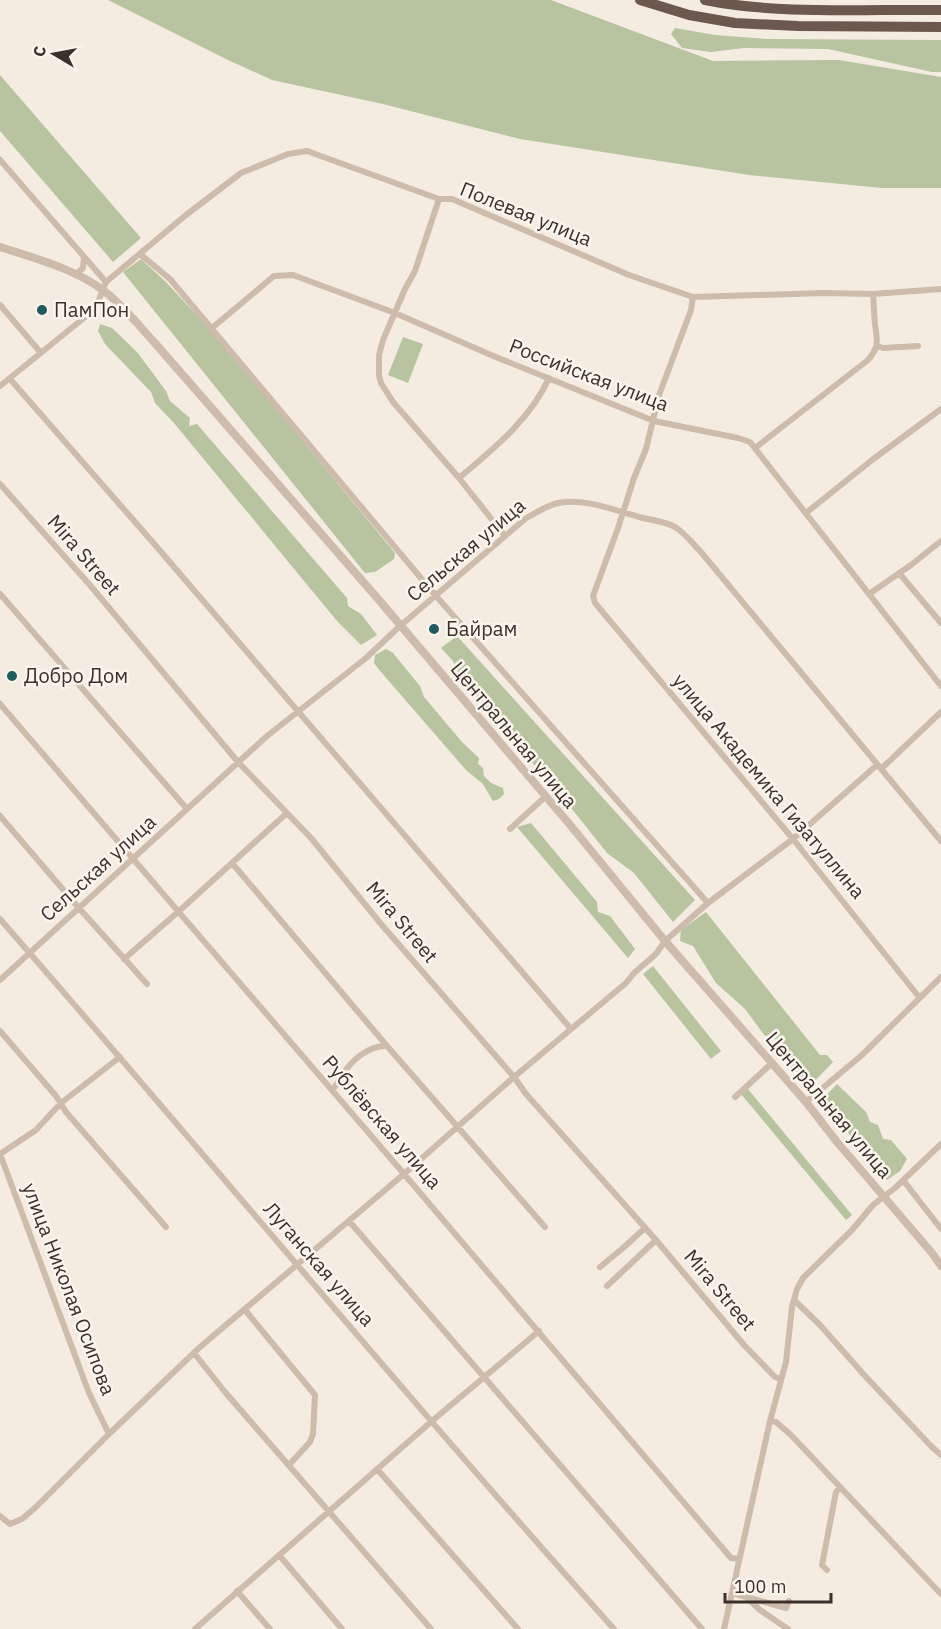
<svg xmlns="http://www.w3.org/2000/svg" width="941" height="1629" viewBox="0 0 941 1629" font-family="'IBM Plex Sans',sans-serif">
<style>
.green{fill:#b8c4a0}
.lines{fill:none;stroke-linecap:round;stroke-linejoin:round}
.minor{stroke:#cdbbac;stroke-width:6}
.tertiary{stroke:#cdbbac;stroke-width:8}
.trunk{stroke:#6c584f;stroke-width:10}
.poi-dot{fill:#1f5a5e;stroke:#fbf5ee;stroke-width:2}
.labels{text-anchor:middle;stroke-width:5;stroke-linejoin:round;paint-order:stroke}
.street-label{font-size:20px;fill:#3b302b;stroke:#fbf5ee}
.poi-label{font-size:20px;fill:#3b302b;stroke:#fbf5ee;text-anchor:start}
</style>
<rect width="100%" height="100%" fill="#f4ebe1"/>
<!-- green -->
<path class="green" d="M108,0H551L713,61L839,60L941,77V188H882L749,175L520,139L383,104L272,80L228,60Z
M675,28L715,35L766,39L941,40V72H932L828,49L744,48L711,52L682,48L671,34Z
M0,75L141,238L113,262L0,131Z
M141,259L166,282L213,333L395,553L394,559L375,572L365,573L123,272Z
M100,324L112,328L137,352L166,391L170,401L190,418L189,426L197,424L347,598L348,606L361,614L377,635L361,645L337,621L174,423L155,403L151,392L105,344L98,331Z
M403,337L423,344L408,383L388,375Z
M457,636L695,900L673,922L634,873L607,853L572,809L460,678L453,661L441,648Z
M386,649L393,653L420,686L424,697L462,742L479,758L478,764L483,768L484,776L491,783L503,788L504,794L499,799L493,801L483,784L466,770L381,672L374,663L375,655Z
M531,823L597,902L598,912L610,916L635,949L628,958L517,827Z
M706,912L820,1055H827L833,1062L810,1086L775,1050L777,1042L772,1035L765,1036L745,1009L716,983L693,946L680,941L681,930Z
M653,966L721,1051L711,1059L643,974Z
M837,1084L866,1112L870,1122L878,1125L883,1139L891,1140L907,1159L900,1171L887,1180L861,1151L862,1144L860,1139L855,1142L839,1120L821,1101Z
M748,1089L852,1215L846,1220L741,1094Z"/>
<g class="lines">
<!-- minor -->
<path class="minor" d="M0,160L106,282L98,302L90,313L0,386
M439,199L415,271L405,289L383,340L379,355V375L381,383L393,402L459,478L505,536
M140,254L170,279L436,596L708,903
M75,275L83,268L84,257
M106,282L186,215L241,173L288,154L307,151L439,199H452L629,275L693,297L824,293L873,294L941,289
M693,297L691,310L659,395L646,449L634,478L618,528L593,596L595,603L793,839L919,997
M0,305L41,353
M212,328L274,276L293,275L395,313L491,355L654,421L738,438L750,442L941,686
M877,346L883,348L918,346
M10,379L156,546L571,1029
M755,448L868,360C880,346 877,340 875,324C874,314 874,304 873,294
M459,478C493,449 530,420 549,378
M0,484L89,584L238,762L311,838L381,924L514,1077L526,1094L656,1240L744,1345L775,1377L781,1379
M806,513L872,460L941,409
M899,573L941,623
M0,594L187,809
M869,594L911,565L941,541
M0,704L404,1174L731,1558L739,1559
M881,769L941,712
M0,816L78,907L147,984
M510,829L545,797
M232,863L387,1046
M0,919C206,1155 405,1396 614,1629
M124,959L178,912L287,813
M0,980L267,736L366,658L400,626L525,519C535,513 546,506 558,503C585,498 614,510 639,517C650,520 665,521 675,527C685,533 693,544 701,552L941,841
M0,1031L56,1096L66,1112L166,1227
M332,1090C337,1085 339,1079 343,1074C352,1060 369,1045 387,1046L545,1227
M735,1097L772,1063
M806,1102L862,1055L941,977
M0,1154L89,1393L109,1434
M0,1154L36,1130L61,1103L120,1057
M903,1180L941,1229
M349,1221L702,1629
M600,1267L623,1248L645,1228
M607,1286L656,1240
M794,1300L820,1325L866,1377L931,1446L941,1455
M245,1310L315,1395L313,1434L310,1442L289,1465
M194,1353L225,1392L431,1629
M770,1421L776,1422L791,1435L941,1594
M377,1469L518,1629
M0,1516L10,1524L22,1519L36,1507L109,1434L200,1347L404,1174L514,1077L626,983L634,973L656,954L665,941L708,903L793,839L877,765
M279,1555L342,1629
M827,1570L822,1565L836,1492L840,1488
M237,1591L270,1629
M732,1593L786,1608L789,1601
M747,1598L760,1610L788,1629
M195,1629L432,1421L539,1331
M724,1629L770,1421L786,1362L792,1307L797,1289L803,1278L852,1230L873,1205L895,1188L941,1144"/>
<!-- tertiary -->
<path class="tertiary" d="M0,247C34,258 76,269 104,291C123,305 138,325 154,342L379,600L571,826L665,941L806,1102L837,1142L932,1253L941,1266"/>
<!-- trunk -->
<path class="trunk" d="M640,0L689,15L735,23L798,26L941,27
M705,0C780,15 865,9 941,10"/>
</g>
<!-- markers -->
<g class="poi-dot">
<circle cx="42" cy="310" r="6"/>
<circle cx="434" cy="629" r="6"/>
<circle cx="12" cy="676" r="6"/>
</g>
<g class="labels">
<!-- street labels -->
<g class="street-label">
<text transform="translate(526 214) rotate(22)" y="7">Полевая улица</text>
<text transform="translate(589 375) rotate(21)" y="7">Российская улица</text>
<text transform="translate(466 550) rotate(-40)" y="7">Сельская улица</text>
<text transform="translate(84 555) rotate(49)" y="7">Mira Street</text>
<text transform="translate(514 735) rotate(50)" y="7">Центральная улица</text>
<text transform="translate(769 786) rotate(50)" y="7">улица Академика Гизатуллина</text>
<text transform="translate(98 868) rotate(-42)" y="7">Сельская улица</text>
<text transform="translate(402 922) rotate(50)" y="7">Mira Street</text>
<text transform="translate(829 1105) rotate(50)" y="7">Центральная улица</text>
<text transform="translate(382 1122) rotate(49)" y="7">Рублёвская улица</text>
<text transform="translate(319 1264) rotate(49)" y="7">Луганская улица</text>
<text transform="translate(69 1289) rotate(69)" y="7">улица Николая Осипова</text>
<text transform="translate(720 1290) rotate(50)" y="7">Mira Street</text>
</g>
<!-- poi labels -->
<g class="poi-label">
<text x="54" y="317">ПамПон</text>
<text x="446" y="636">Байрам</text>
<text x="24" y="683">Добро Дом</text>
</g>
</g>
<!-- north arrow -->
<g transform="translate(54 54) rotate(280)" stroke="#fbf5ee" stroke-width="4.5" paint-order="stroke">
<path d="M0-4.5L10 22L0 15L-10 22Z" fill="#3b302b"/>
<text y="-9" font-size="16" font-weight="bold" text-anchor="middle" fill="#3b302b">С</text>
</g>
<!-- scale -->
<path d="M725 1593v9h106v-9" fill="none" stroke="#3b302b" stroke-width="3"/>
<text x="734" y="1593" font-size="18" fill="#3b302b" stroke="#fbf5ee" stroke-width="4.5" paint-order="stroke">100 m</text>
</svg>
